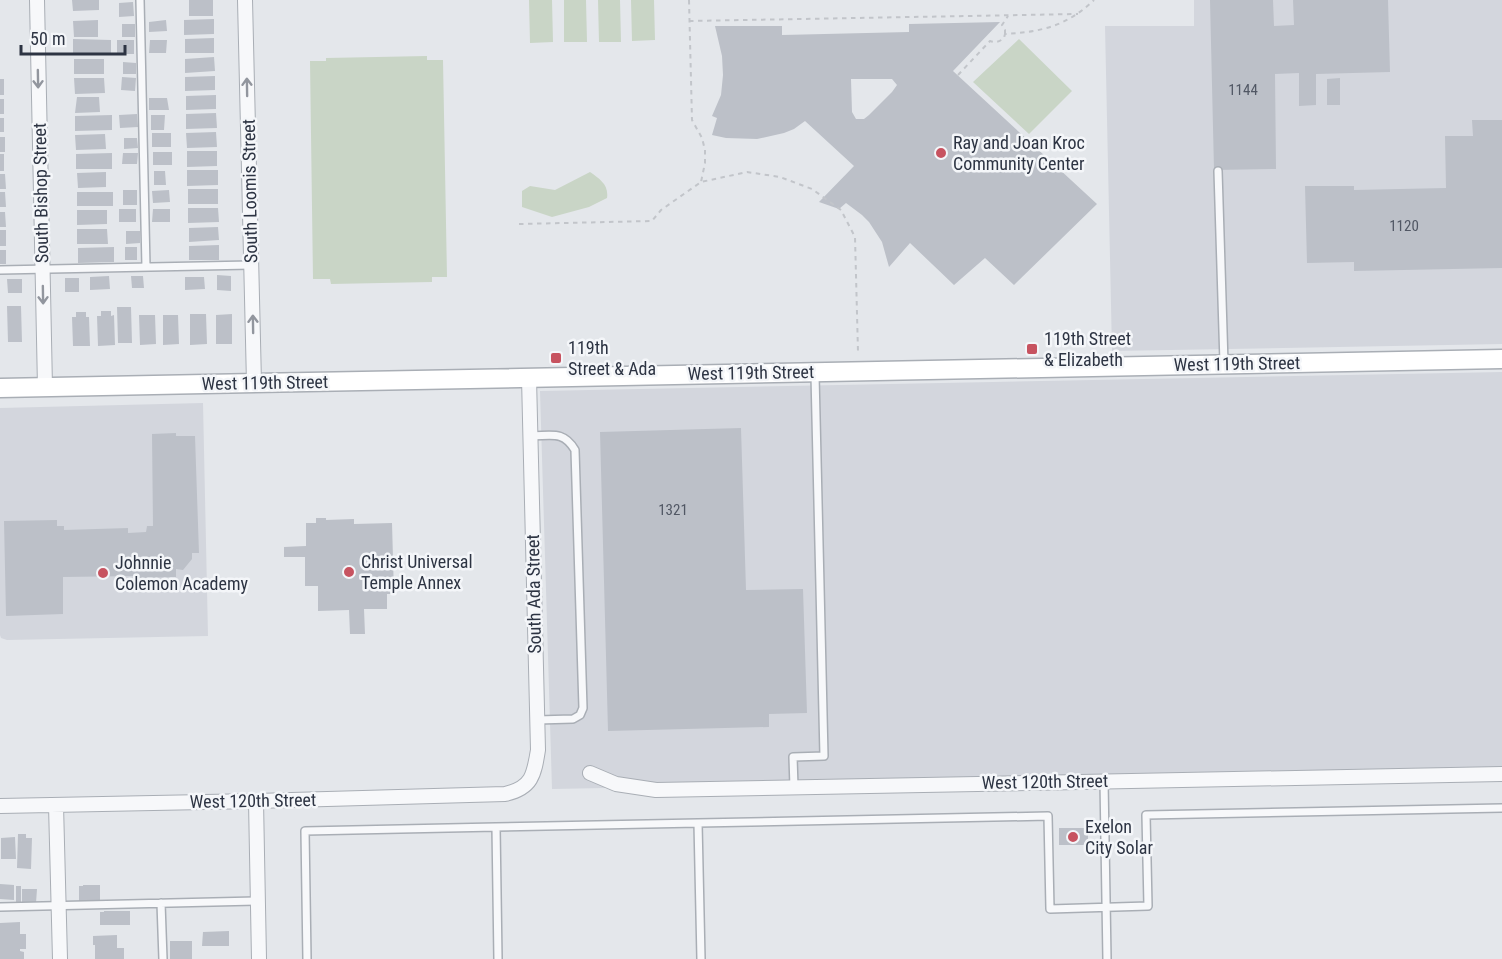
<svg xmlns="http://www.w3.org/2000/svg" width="1502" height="959" viewBox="0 0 1502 959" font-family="'Roboto Condensed',sans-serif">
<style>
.built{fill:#d3d6dd}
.green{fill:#c9d5c6}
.building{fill:#bcc0c8;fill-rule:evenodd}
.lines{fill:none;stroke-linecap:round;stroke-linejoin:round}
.lane-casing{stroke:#a9aeb5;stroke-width:10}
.street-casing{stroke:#a9aeb5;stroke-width:16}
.secondary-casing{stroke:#a9aeb5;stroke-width:21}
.path{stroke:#c2c5ca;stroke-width:2;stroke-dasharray:4.5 4.5;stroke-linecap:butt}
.lane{stroke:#f7f8fa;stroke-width:7}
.street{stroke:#f7f8fa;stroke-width:14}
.secondary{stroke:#fff;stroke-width:18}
.oneway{stroke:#92969e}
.poi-dot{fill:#c75360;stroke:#f4f6f9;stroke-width:2}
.labels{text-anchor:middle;stroke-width:5;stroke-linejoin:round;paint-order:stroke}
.number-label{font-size:15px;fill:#515764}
.poi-label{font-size:18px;fill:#2d3443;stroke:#f4f6f9;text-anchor:start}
.street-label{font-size:18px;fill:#2d3443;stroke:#f4f6f9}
</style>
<rect width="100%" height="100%" fill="#e4e7eb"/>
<!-- built -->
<path class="built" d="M1194,0H1502V344L1112,351L1105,26H1194Z
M1502,372V771L552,789L540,391Z
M203,403L208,636L7,640L1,638L0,635V408Z"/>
<!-- green -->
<path class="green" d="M529,0H552L553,42L530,43Z
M564,0H586L587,42H564Z
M598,0H620L621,42H599Z
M631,0H654L655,40L632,41Z
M1019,39L1072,91L1029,134L973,82Z
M427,56V60H443L447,277H432V282L331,284L330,279H313L310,61H326V58Z
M590,172C600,179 609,185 607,198L589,207L552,217L522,207V191L530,186L555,190Z"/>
<!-- building -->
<path class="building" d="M72,0H99V10L73,11Z
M189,0H213V16H189Z
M1210,0H1273L1274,26L1294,25L1293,0H1388L1390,72L1316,74V105L1299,106V73L1275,74L1276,169L1214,170Z
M133,2L134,16L119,17V3Z
M214,19V34L184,35V20Z
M98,20V37H74L73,21Z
M166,20L167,31L149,32V22Z
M1000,22L953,71L1097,204L1014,285L985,258L954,285L910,243L889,267L882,242L869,222L862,215L846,203L839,209L819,202L854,166L805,121L794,129L784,133L757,139L726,138L712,135L717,118L712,116L721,95L723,75L722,56L715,26H782V35L909,32V24ZM851,79H892L897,85L892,92L869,115L864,119H856L852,112Z
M122,24H135V37H122Z
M214,38V53H185V39Z
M73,39L111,40V55L73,54Z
M117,40H134V54H117Z
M150,40H167L166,53H149Z
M214,57L215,71L185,73V59Z
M74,59H104V74H74Z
M123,62L136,63V74H123Z
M215,76V90L185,91V77Z
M122,77L136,78L135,91L121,90Z
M74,78H104L105,93L75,94Z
M1340,78V105H1327V79Z
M0,79H4V95H0Z
M216,95V109L186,110V96Z
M77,97H99L100,112L75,113Z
M149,98H167L169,110H149Z
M0,99H4V114H0Z
M216,113L217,128L186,129V114Z
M137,114L138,127L120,128L119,115Z
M112,115V130L75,131V116Z
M151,115H165L164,130H151Z
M0,118H4V132H0Z
M1472,120H1502V268L1354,271V262L1307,263L1305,186H1354V190L1446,188L1445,136H1473Z
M216,132L217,147L187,148L186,133Z
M152,133H171V147H152Z
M105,134L106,149L76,150L75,135Z
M0,137H5V152H0Z
M124,138H137L138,148L124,149Z
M187,151H217V166L187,167Z
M153,152H172V165H153Z
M112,153V169H76V154Z
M123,153H138L137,164H122Z
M0,154H4V171H0Z
M187,170H218V185L187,186Z
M154,171H165L166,185H154Z
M106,172V187L78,188L77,173Z
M0,174H5L6,189H0Z
M188,189H218V204H188Z
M123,190H137V205H123Z
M169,190L170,202L153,203L152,191Z
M0,192H5L6,207H0Z
M77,192H113V206H77Z
M188,208H218L219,222L188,223Z
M119,209H136V222H119Z
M153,209H170V222H152Z
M77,210H107V224L77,225Z
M0,212H5L6,227H0Z
M218,227L219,240L189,242V228Z
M77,229H107L108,244H77Z
M0,230H6V246H0Z
M126,231H140V243L126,244Z
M219,245V260H189V246Z
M114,247V262L78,263V248Z
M125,247H137V260H125Z
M0,250H6V264H0Z
M217,275L231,276V291L217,290Z
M109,276L110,289L90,290V277Z
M131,276H143L144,288H132Z
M185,277H204L205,289L185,290Z
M65,278H79V292H65Z
M7,279H22V293H8Z
M7,306H21L22,342H8Z
M117,307H131L132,343H118Z
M101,311H111V316L114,315L115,345L98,346L97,316H101Z
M76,312H86V317H89L90,346H73L72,317H76Z
M190,314H206L207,344L190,345Z
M232,314V344H216V315Z
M139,315H155L156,344L140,345Z
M163,315H178L179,344L163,345Z
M741,428L746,590L803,589L807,713L769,714V727L608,731L600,432Z
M176,433V436H195L199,553H192V559L183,570L176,569V577L137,578L136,576L63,577V614L6,616L4,521L57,520V526H64V530L128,528V533L146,532L147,526H153L152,434Z
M316,518H326V520L354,519V524L392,523L394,594H387V609H364L365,634H350L349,610L318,611V586H305V557H284V547L306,546V523H316Z
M1059,828H1088V845H1059Z
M18,834H26V838H32L31,869L17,868Z
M15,837L16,859H1V838Z
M0,884L14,885V900L0,899Z
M83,885H100V903H79V886H83Z
M16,886H21V904H16Z
M22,889H37L36,903L22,904Z
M104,911H130V925H100V912H104Z
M20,922V934H26V949H20V951L24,952V959H0V923Z
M229,931V946H202L203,932Z
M117,935V948H124V959H95V945H93V936Z
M170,941H192V959H170Z"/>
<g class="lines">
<!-- lane casing -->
<g class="lane-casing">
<path id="lane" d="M140,0L146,267
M1218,171L1224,363
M0,270L251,265
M530,436C551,436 563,430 575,450L583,708L580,715L573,719L537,720
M1104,781L1107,959
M794,787L793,757L824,756L815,375
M698,823L1048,816L1050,909L1148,906L1146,815L1502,808
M496,827L698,823L701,959
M161,903L163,959
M0,907L258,901
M307,959L305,831L496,827L498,959"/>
</g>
<!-- street casing -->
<g class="street-casing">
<path id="street" d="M37,0L45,387
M245,0L254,383
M590,773L616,784L656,790L1502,774
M256,801L259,959
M56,805L60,959
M0,806L256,801L505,794C532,788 534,775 538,750L529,378"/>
</g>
<!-- secondary casing -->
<g class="secondary-casing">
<path id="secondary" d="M0,388L1502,359"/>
</g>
<!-- path -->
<path class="path" d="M689,0L692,120L702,138L705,150V163L701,182
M689,21L1078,14
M1005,34V30L1002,25L1008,16
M958,75L990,41C996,43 999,42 1004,38L1005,34C1041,32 1067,26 1094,0
M519,224L652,221L661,210L701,182L747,172L780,177L812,189L841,210L855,237L858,352"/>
<!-- lane -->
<use href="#lane" class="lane"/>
<!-- street -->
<use href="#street" class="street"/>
<!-- secondary -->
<use href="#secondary" class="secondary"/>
</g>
<!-- one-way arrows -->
<defs><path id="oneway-shaft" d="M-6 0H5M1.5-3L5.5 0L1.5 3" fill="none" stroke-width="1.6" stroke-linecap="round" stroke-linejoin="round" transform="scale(1.5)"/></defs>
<g class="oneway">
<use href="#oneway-shaft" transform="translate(38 79) rotate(89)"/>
<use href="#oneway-shaft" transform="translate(247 87) rotate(-91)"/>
<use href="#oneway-shaft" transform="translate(43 295) rotate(89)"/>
<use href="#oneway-shaft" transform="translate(253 324) rotate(-91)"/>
</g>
<!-- markers -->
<g class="poi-dot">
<circle cx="941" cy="153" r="6"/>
<rect x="1026" y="343" width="12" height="12" rx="3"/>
<rect x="550" y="352" width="12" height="12" rx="3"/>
<circle cx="349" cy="572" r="6"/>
<circle cx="103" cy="573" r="6"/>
<circle cx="1073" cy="837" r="6"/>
</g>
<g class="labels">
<!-- number labels -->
<g class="number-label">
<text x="1243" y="95">1144</text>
<text x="1404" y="231">1120</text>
<text x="673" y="515">1321</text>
</g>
<!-- poi labels -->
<g class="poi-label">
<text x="953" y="149">Ray and Joan Kroc<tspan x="953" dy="21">Community Center</tspan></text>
<text x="1044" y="345">119th Street<tspan x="1044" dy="21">&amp; Elizabeth</tspan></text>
<text x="568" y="354">119th<tspan x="568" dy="21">Street &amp; Ada</tspan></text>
<text x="361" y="568">Christ Universal<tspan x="361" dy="21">Temple Annex</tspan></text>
<text x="115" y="569">Johnnie<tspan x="115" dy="21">Colemon Academy</tspan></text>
<text x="1085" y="833">Exelon<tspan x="1085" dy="21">City Solar</tspan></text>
</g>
<!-- street labels -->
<g class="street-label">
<text transform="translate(250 191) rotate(-91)" y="6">South Loomis Street</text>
<text transform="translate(41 193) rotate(-91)" y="6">South Bishop Street</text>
<text transform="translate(1237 364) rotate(-1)" y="6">West 119th Street</text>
<text transform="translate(751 373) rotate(-1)" y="6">West 119th Street</text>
<text transform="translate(265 383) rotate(-1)" y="6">West 119th Street</text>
<text transform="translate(534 594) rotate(-91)" y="6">South Ada Street</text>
<text transform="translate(1045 782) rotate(-1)" y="6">West 120th Street</text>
<text transform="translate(253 801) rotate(-1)" y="6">West 120th Street</text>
</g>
</g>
<!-- scale -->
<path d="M21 45v9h104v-9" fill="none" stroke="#2d3443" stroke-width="3"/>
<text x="30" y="45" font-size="18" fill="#2d3443" stroke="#f4f6f9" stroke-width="4.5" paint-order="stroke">50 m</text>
</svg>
